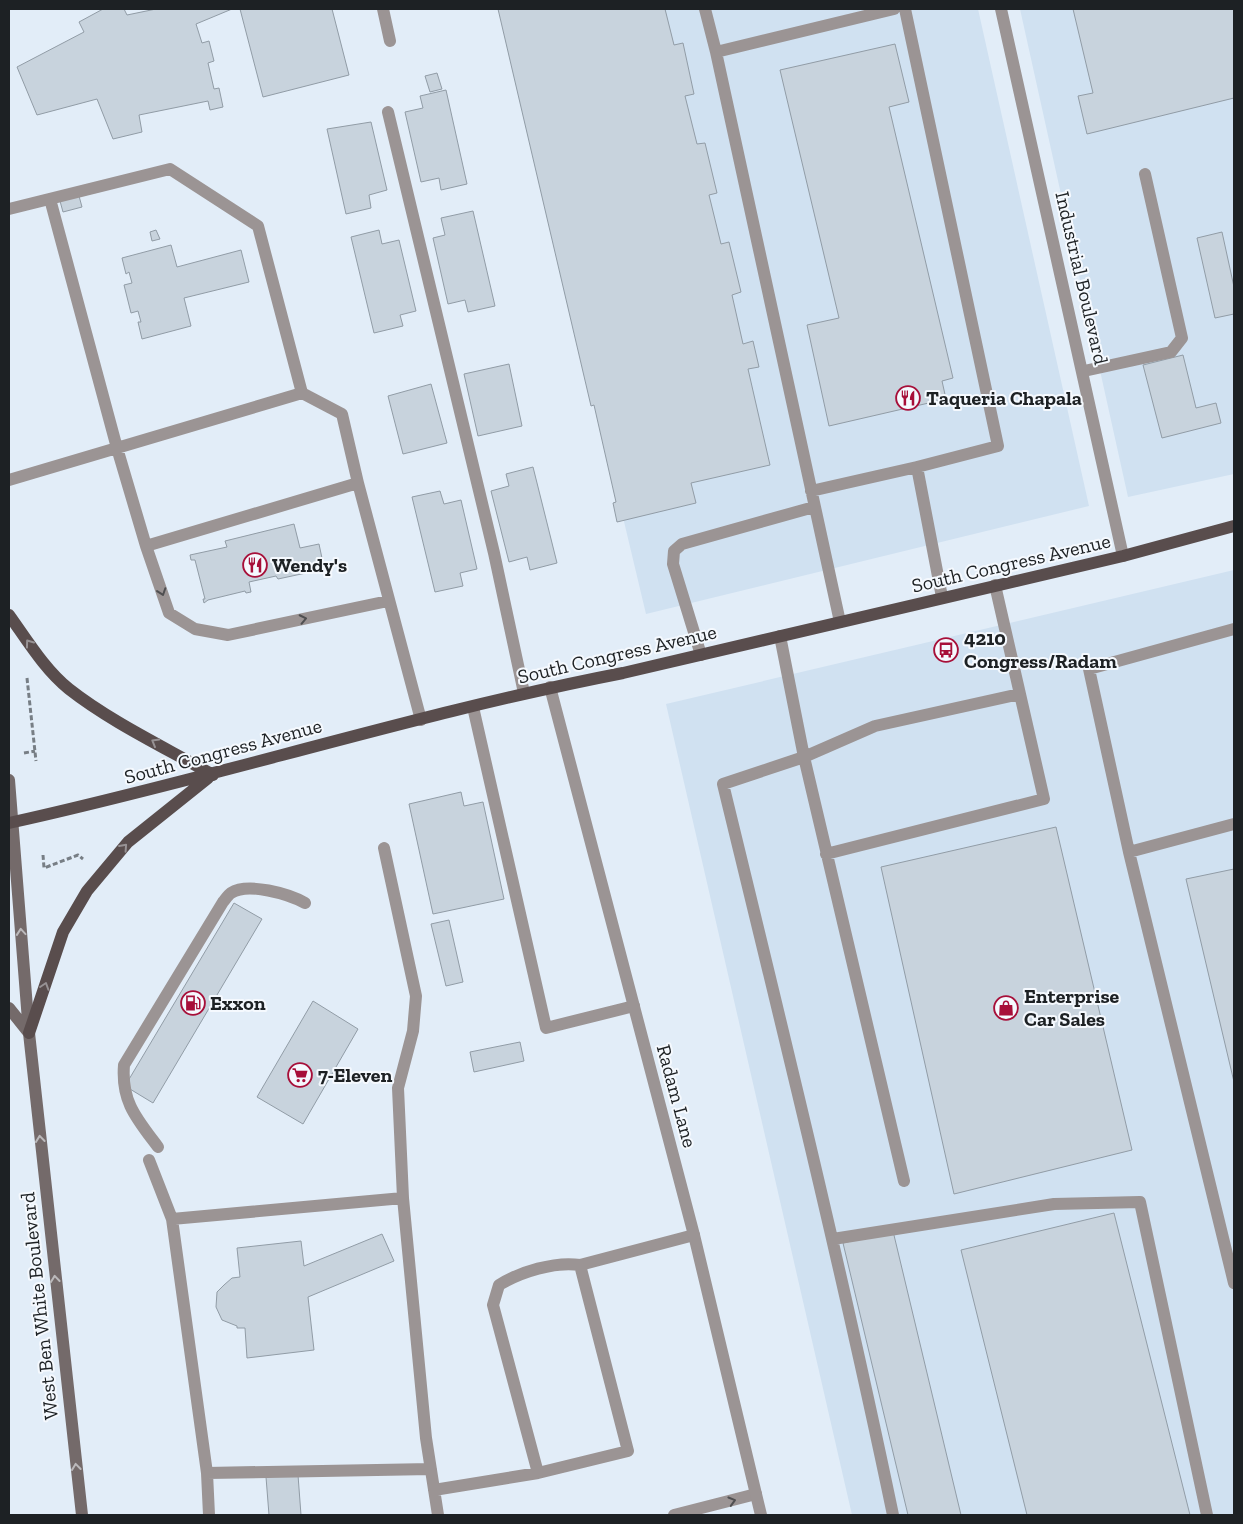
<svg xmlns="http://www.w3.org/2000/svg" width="1243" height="1524" viewBox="0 0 1243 1524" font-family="'Zilla Slab',serif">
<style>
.built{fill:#d0e1f1}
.building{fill:#c8d3dd;stroke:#919ca6}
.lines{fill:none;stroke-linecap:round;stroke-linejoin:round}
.path{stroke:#777e85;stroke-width:3;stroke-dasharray:5 2.5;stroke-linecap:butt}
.lane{stroke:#9b9494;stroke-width:12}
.street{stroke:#9b9494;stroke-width:12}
.secondary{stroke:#746a6a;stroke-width:12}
.primary{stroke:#594d4d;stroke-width:12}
.oneway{stroke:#4f4f51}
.oneway2{stroke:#979294}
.oneway3{stroke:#bbb9bb}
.labels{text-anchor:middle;stroke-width:4;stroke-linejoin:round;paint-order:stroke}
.street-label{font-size:20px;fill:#1d2124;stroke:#f5f9fe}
.poi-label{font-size:20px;font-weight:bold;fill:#1d2124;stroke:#f5f9fe;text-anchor:start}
</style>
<rect width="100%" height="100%" fill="#e2edf8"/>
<!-- built -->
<path class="built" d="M502,9H978L1089,506L646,614Z
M1020,9H1234V474L1128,497Z
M1234,570V1515H852L666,704Z"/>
<!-- building -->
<path class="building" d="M103,9H124L127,15L156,9H232L196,24L202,43L209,41L214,61L208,63L214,89L219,88L223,107L210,110L208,101L139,115L142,132L113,139L97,99L37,115L17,67L84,32L79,22Z
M240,9H332L349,75L263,97Z
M498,9H665L674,45L683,43L694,94L685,96L697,144L705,143L717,193L709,195L721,244L729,242L741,292L732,295L743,344L753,341L759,367L748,369L770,465L691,483L696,503L617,522L613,503L616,502L594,405L591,406Z
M1073,9H1234V98L1087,134L1078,96L1093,93Z
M895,44L909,102L889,107L953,378L942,381L946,399L829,426L807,325L839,318L780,70Z
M437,73L442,89L430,92L425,76Z
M446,90L467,184L441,190L439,178L421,182L405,112L423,108L420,96Z
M371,122L387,190L369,195L371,208L346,214L327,129Z
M79,196L82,207L63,212L60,201Z
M473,211L495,306L468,312L465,300L448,304L433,238L445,235L441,218Z
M156,230L160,239L152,241L150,232Z
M379,230L382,244L399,240L416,311L400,315L403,326L374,333L351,237Z
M1222,232L1234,287V314L1215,318L1197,238Z
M171,245L177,267L241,250L249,282L184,298L191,326L142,339L138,322H141L138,311L131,313L124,285L132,283L129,272L126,274L122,258Z
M1183,355L1196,408L1216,403L1221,423L1162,438L1143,365Z
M509,364L522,426L478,436L464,374Z
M431,384L447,443L403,454L388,396Z
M533,467L557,563L530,570L527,557L509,562L491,491L509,486L506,474Z
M440,491L444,504L461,500L477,569L460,573L463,586L435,592L412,497Z
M294,524L300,548L319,544L323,563L305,568L306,573L278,579L276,576L249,582L251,592L246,593L245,591L208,600L204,603L203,599H205L195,560H191L190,555L227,547L225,541Z
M461,792L464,806L483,802L504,899L433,914L409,804Z
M1056,827L1132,1150L954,1194L881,867Z
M1234,869V1082L1186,879Z
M234,903L262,919L153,1103L125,1086Z
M449,920L463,982L446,986L431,924Z
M313,1001L358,1029L303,1124L257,1097Z
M520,1042L524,1061L474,1072L470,1052Z
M1114,1213L1190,1515H1027L961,1250Z
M893,1231L961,1515H908L843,1243Z
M382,1234L394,1261L308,1297L314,1350L247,1358L245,1328H237V1326L222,1320L216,1307L217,1292L224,1285L232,1278L240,1277L237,1248L301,1241L304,1266Z
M298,1475L301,1515H269L266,1477Z"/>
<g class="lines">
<!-- path -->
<path class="path" d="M27,678L36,761
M24,753L35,751
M43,855L44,868L78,855L83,859"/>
<!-- lane -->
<path class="lane" d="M383,9L390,41
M705,9L716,52
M905,9L998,446L917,467L942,597
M388,112L494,553L524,693
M50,199L117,448L146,546L358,483L421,720
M9,209L170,169L258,226L302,393L9,480
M1084,371L1171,352L1182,338L1145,174
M302,393L342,414L358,483
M811,491L917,467
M146,546L169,613L195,629L228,635L388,601
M840,622L716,52L894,9
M780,636L804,757L723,784C782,1027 842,1270 893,1515
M701,655L673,564L674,551L682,544L814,507
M473,707L546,1028L634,1006
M1234,824L1129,852L1234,1283
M1129,852L1089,669L1234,629
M826,854L1044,799L995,585
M158,1147C137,1119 121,1102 124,1065L223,902C225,900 228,895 231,893C248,882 289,894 305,903
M149,1160L172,1219L403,1198L398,1088L413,1031L416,996L384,848
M904,1181L804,757L875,726L1020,694
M403,1198L426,1438L438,1515
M172,1219L207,1473
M833,1239L1054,1204L1140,1202L1207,1515
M538,1473L493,1305L499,1285C520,1272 555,1261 580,1265
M434,1490L538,1473L628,1451L580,1265L694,1235
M209,1515L207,1473L431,1469
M674,1515L756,1494"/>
<!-- street -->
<path class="street" d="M1001,9L1123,556
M550,687L694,1235L761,1515"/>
<!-- secondary -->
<path class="secondary" d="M9,780L29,1033L82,1515
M9,1008L29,1033"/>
<!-- primary -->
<path class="primary" d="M9,615C27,640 45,670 69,689C111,722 166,748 213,775
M9,823C215,778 416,713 623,673L1123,556L1234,526
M29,1033L63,932L87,891L128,842L208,778"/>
</g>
<!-- one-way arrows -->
<defs><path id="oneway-chevron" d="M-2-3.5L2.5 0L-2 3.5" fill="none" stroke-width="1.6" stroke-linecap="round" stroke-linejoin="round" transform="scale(1.25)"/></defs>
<g class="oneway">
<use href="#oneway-chevron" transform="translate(162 592) rotate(71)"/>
<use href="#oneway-chevron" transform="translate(303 619) rotate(-12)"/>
<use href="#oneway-chevron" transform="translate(732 1501) rotate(-16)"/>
</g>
<g class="oneway2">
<use href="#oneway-chevron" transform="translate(29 643) rotate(-126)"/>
<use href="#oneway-chevron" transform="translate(155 742) rotate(-150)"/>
<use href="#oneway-chevron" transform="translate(124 847) rotate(-48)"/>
<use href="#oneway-chevron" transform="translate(45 986) rotate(-72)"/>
</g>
<g class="oneway3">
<use href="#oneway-chevron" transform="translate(21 932) rotate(-95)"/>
<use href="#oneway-chevron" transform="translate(40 1139) rotate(-96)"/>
<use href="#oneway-chevron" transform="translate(55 1279) rotate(-96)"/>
<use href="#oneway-chevron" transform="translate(76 1467) rotate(-97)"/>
</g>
<!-- icons -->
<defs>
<g id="restaurant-ring" transform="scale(1.25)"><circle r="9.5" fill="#f5f9fe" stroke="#a70f39" stroke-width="1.5"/><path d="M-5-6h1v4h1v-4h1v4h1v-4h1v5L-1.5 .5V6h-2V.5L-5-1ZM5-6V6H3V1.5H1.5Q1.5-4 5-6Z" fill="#a70f39"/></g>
<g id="bus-ring" transform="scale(1.25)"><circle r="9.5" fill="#f5f9fe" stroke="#a70f39" stroke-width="1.5"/><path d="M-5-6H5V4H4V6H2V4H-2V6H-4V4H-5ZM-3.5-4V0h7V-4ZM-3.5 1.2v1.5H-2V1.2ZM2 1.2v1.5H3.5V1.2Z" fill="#a70f39"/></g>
<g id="fuel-ring" transform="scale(1.25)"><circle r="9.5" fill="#f5f9fe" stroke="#a70f39" stroke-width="1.5"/><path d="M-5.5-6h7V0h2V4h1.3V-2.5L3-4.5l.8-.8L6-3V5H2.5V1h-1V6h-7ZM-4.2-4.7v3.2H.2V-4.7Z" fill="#a70f39"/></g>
<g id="shop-ring" transform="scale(1.25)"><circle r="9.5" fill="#f5f9fe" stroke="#a70f39" stroke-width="1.5"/><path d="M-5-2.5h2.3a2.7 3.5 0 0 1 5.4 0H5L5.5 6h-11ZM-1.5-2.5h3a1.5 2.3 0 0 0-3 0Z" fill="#a70f39"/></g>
<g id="supermarket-ring" transform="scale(1.25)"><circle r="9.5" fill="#f5f9fe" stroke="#a70f39" stroke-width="1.5"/><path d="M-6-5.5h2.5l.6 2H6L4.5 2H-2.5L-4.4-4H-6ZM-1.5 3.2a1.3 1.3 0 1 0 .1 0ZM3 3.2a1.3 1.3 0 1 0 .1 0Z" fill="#a70f39"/></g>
</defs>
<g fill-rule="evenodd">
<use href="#restaurant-ring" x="908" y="398"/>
<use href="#restaurant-ring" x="255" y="565"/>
<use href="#bus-ring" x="946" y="650"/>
<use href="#fuel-ring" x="193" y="1003"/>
<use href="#shop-ring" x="1006" y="1008"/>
<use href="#supermarket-ring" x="300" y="1075"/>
</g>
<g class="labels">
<!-- street labels -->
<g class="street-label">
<text transform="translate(1082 278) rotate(77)" y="7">Industrial Boulevard</text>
<text transform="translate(1011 563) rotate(-13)" y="7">South Congress Avenue</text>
<text transform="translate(617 654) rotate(-13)" y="7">South Congress Avenue</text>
<text transform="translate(223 751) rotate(-15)" y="7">South Congress Avenue</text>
<text transform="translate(677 1096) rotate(75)" y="7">Radam Lane</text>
<text transform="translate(39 1306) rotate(-96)" y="7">West Ben White Boulevard</text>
</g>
<!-- poi labels -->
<g class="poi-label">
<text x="926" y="405">Taqueria Chapala</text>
<text x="272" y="572">Wendy's</text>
<text x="964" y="645">4210<tspan x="964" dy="23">Congress/Radam</tspan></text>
<text x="1024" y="1003">Enterprise<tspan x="1024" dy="23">Car Sales</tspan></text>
<text x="210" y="1010">Exxon</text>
<text x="318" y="1082">7-Eleven</text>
</g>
</g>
<!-- border -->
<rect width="1243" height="1524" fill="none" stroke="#1d2124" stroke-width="20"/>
</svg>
